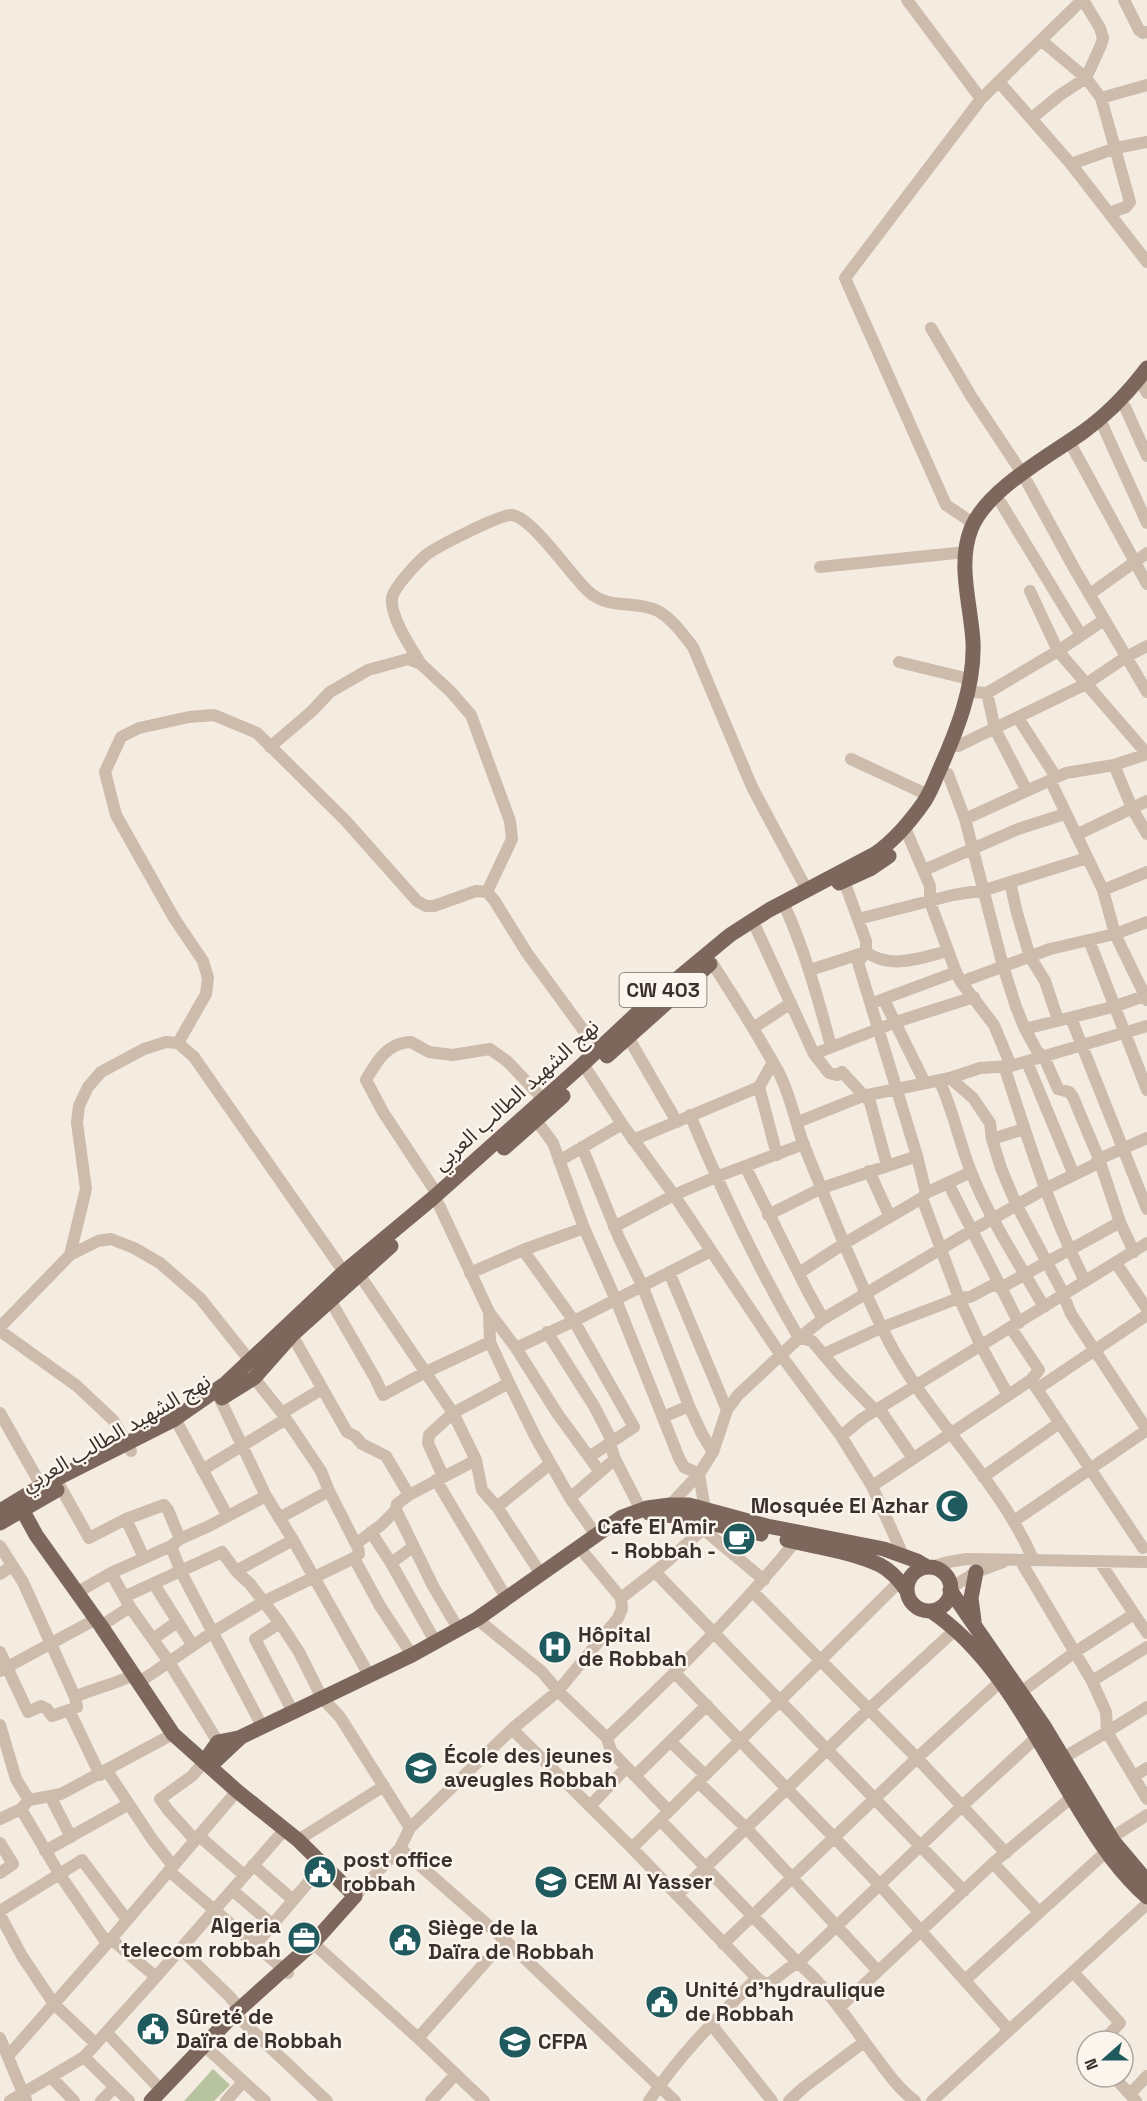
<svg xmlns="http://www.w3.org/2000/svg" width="1147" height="2101" viewBox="0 0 1147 2101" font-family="'Space Grotesk','Noto Sans Arabic',sans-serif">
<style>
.green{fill:#b8c4a0}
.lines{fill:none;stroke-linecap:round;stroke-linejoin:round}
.minor{stroke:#cdbbac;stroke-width:12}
.major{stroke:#7d675c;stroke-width:15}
.labels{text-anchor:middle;stroke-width:5;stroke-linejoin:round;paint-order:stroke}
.shield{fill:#fbf5ee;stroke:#756b66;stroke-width:1.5}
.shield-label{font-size:20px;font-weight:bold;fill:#3b302b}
.street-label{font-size:21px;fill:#3b302b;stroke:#fbf5ee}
.poi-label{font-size:21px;font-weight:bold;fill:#3b302b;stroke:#fbf5ee;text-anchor:start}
</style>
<rect width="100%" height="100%" fill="#f4ebe1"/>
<!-- green -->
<path class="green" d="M213,2069L230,2085L214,2101H184Z"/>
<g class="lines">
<!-- minor -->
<path class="minor" d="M907,0L981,99
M1124,0L1139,30L1143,33L1147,32
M1042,41L1086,78L1101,98L1130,202L1126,207L1109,213
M999,82L1071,164L1147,262
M1101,98L1147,85
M1032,118L1060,95L1086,78L1101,45L1103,38L1100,28L1083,0
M1071,164L1116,148L1147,142
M931,328L971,396L1022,473
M1139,379L1147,393
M1125,407L1147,456
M1103,426L1147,523
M1069,441L1147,584
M1027,482L1074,568L1147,692
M1001,503L1081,635
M973,523L946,505L845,278L981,99L1082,0
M820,567L966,552
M1030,591L1058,651L1147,754
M1090,594L1147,553
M899,662L969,679
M421,664C411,648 390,617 392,598C394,587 417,563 426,555C436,547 501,514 512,515C533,518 571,576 589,592C609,610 636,600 658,611C672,619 683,634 693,647L752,787L807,890
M973,692L987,693L995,729L1027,791
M987,693L1058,651L1104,620
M1018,718L1056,777
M958,746L1086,684L1126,657L1147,646
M270,747L312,711L330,692L368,670L408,659L421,664L451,692L471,715L510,821L512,839L487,892
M851,759L928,795
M1114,765L1132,808L1147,834
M948,774L965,819L1003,966L1016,1007L1025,1029L1037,1051L1044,1057L1058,1089L1069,1092L1073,1097L1099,1159L1120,1222L1134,1252
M1050,780L1103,890L1115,934L1147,1000
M965,819L1066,773L1114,765L1147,754
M905,828L930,886V902L956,972L961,982L994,1025L1011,1066
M1076,835L1147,801
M924,870L1018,829L1065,814
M844,881L866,941V952L858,962L860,969L917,1156L926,1193
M1010,882L1017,913L1030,957L1045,981L1058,1020
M1103,890L1147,872
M786,909C806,954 818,999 831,1046
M858,919L953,895L985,890L1087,858
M756,928L814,1054L829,1073L837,1075L842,1072L870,1102L887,1165
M1089,940L1147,1090
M712,963C735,998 757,1034 778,1071C791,1095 795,1123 805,1148C831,1212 857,1278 888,1340C928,1417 998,1479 1033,1559
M810,970L866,952C891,970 920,958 948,951
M961,982L1050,949L1115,934L1147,922
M884,1000L925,1083
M878,1001L956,972
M1071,1018L1147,1209
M753,1028L791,1003
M1025,1029L1116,1006L1147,995
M628,1037L677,1122
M178,1043L206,994L208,978L203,961L174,918L116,815L105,772L121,737L139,728L189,717L214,715L257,733L345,820L417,901L426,906H434L476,891L487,892L494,900L527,953L598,1050
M814,1054L896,1022L974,997
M1027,1062L1074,1175
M583,1064L622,1124L674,1195L780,1354L841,1436L872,1486L903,1555
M1004,1066C1028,1139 1050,1212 1085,1281
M950,1078L973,1098L990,1123L992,1139L1001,1168L1016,1204L1060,1287L1071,1314L1147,1430
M939,1080C953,1109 959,1142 971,1172C990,1220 1019,1263 1044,1307
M759,1087L777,1155
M690,1115C722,1192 757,1266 799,1338L812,1341L840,1374L872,1407L880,1410L913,1458
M536,1120L553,1143L584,1228L616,1300L679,1458L684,1467L699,1474
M798,1122L863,1096L950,1078L980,1068L1011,1066L1147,1026
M992,1139L1024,1129
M633,1140L759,1087L772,1064
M582,1147L619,1238L642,1285L689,1406L702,1434L713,1452
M559,1161L622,1124
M745,1166L807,1290L823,1319
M869,1171L890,1217
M948,1183L1019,1323
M437,1194L383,1112L366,1080C376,1062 388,1042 411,1042L429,1052L452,1055L490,1049L508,1062L543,1099
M922,1198L959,1298L981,1346L1008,1395
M439,1205L489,1312L490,1342L509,1383L536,1438L570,1498L596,1535
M768,1215L822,1188L917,1156
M614,1227L674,1195L716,1177L804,1144
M523,1250L584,1228
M70,1255L98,1241L111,1239L134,1248L160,1263L200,1298L251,1362L254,1378L282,1413L321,1471L329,1491L358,1548L359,1554L354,1558L263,1602L213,1632L138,1683
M1116,1263L1147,1309
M669,1272L727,1410
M470,1273L523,1250L574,1321L634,1427L589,1457
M799,1273L845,1243L922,1198L926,1193L971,1172
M359,1274L453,1413L476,1460L482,1490L497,1507L541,1574
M330,1300L375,1378L383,1395L426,1372L490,1342
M489,1312L516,1348L557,1413L600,1472
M0,1327L70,1255L86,1189L77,1123L79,1106L88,1087L101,1072L144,1049L166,1042L178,1043L194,1057L344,1272
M0,1331L77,1386L113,1420L131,1451
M547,1332L594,1406L612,1441
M292,1335L347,1432L355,1436L362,1444L386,1456L409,1495
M516,1348L574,1321L711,1251
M824,1354L883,1327L959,1298L970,1297L993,1285L1001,1288C1040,1265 1080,1245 1120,1222
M1031,1380L1143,1548
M1037,1389L1147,1315
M220,1399L266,1496L293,1540L236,1571L250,1584L280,1623L299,1652L322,1698L340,1717L410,1828
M0,1413L42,1487
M282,1413L322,1389
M663,1417L689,1406
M179,1426L227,1515
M841,1436L863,1418L1147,1243
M610,1444L615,1459L641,1510
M202,1470L286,1419
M443,1476L428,1443L429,1435L453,1413L509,1383
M983,1477L1058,1424
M436,1480L507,1599
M872,1486L1031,1380L1039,1370L1011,1328
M61,1488L89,1538L126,1519L164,1505L168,1510L180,1539
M570,1498L615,1459
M670,1505L699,1474L713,1452L727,1410L738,1395L799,1338L823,1319L971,1231L1045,1189L1094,1165L1099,1159L1147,1138
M497,1507L550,1464
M396,1510L433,1586L459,1630
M279,1518L329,1491
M126,1519L144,1558
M1014,1521L1147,1430
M703,1529L764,1580
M371,1532L391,1563L436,1643
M293,1540L369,1675
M357,1543L381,1525L396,1510L397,1504L409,1495L476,1460
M0,1546L23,1582L75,1697L77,1707L69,1710L100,1775
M171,1546L181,1572L262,1726
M354,1558L380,1606L412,1655
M1020,1560L1092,1681L1106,1712L1107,1732L1063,1758
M1099,1561L1147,1633
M391,1563L413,1547
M931,1567L948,1562L967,1559L1147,1562
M655,1572L964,1891
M111,1573L130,1607L169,1662L218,1742
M0,1574L12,1566
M154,1584L193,1646
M951,1588L976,1572L1003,1562
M78,1592L111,1573L171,1546L180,1539L209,1526L266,1496
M753,1592L917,1758L1006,1853
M126,1596L222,1552L236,1571
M621,1598L661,1567L703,1529L705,1510L699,1474
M477,1619L542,1672L558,1691L607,1738C673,1675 738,1612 795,1542
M280,1623L255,1639L293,1712
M101,1626L130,1607
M153,1639L177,1622
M0,1652L28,1712L41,1706L47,1709L52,1716L69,1710
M0,1671L96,1619
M675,1673L879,1884L1009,2030
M1092,1681L1147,1647
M1021,1692L1075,1652L1134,1614
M75,1697C94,1688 114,1685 133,1675
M1147,1707L1107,1732L1147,1799
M0,1725L16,1779L29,1800L21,1809L0,1819
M512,1729L632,1848L757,1978L764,1983H770L789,1968L798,1963C827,1986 855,2030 878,2060C889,2075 900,2090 915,2101
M607,1738L611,1751L669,1811
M671,1742L705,1775
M107,1771L152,1839L173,1866
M635,1776L707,1705
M1134,1776L1147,1768
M698,1782L747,1829L878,1971
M50,1796L71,1837
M29,1800L61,1794L173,1734
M590,1806L626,1768
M21,1809L60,1875L104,1939H111L156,1977
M660,1820L798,1963L962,1806L1037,1737
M199,1836L244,1875
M1111,1838L1147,1815
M195,1840L168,1810L160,1799L192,1776L204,1762
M298,1840L384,1786
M0,1843L13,1864L0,1873
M400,1848L505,1940L675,2101
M632,1848L900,1581
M45,1851L129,1804
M993,1863L1039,1912
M253,1865L293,1900
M169,1871L288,1973
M232,1890L272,1924
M677,1895L869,1709L956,1629
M355,1896L400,1848L410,1828L512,1729L558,1691L618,1618L622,1609L621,1598L579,1547
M0,1911L82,1860L127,1920
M0,1915L22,1956L54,2004L96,2044
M313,1943L418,2038L484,2101
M256,1944L323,1865
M723,1944L917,1758L1000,1682
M181,1949L230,1997L236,2004L235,2013L241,2020L327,2101
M1073,1972L1120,2023L1103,2041
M965,1980L1106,1852
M839,2008L993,1863L1072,1797
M711,2024L772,2101
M107,2033L161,2090
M0,2038L26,2100
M418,2038L505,1940
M210,2051L265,2101
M8,2056L111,1939L237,1791
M84,2057L129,2101
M51,2077L74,2101
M1114,2077L1136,2101
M1130,2094L1147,2076
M10,2101L84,2057L156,1977L285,1829
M101,2101L115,2087
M226,2101L243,2082
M431,2101L456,2074
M649,2101C679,2055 718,2017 757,1978
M789,2101L803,2088L864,2042
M932,2101L1147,1904"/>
<!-- major -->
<path class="major" d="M839,883L870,869L889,856
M607,1056L710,964
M504,1148L563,1096
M222,1398L254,1378L292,1335L391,1246
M18,1502L36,1535L101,1626L173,1734L237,1791L298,1840L355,1896L313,1943L235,2013L151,2101
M0,1511L38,1488L173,1420L225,1384L344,1272L433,1198L583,1064L648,1003L730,935L769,910L875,854C895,840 910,822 924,802C930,793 934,783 938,773C956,733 975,687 973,642C971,605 957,565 971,529C986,490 1049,456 1083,432C1108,414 1129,392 1147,368
M649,1513L675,1516L761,1534
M0,1523L57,1490
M787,1540C816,1547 853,1552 880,1565C892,1571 900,1581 907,1591
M907 1589a22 22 0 1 1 44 0a22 22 0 1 1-44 0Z
M950,1590L1044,1726L1114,1842L1147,1881
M931,1611C999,1656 1040,1746 1082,1814C1101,1845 1120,1873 1147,1897
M974,1621L971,1598L976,1572
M204,1762L218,1742L238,1738
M210,1766L241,1737L412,1655L477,1619L622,1517L647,1508L670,1505H689L767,1526L884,1549L917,1561L927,1567"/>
</g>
<!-- icons -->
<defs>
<g id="mosque-disc" transform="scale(1.725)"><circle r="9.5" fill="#1f5a5e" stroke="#fbf5ee"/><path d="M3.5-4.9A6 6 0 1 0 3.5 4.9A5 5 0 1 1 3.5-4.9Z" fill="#fff"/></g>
<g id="cafe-disc" transform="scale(1.725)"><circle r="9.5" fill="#1f5a5e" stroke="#fbf5ee"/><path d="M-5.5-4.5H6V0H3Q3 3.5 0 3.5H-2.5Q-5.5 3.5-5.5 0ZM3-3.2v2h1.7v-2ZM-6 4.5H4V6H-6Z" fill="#fff"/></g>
<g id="hospital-disc" transform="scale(1.725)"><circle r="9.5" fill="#1f5a5e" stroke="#fbf5ee"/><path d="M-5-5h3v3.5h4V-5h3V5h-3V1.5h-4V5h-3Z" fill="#fff"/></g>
<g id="school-disc" transform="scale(1.725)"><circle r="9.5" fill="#1f5a5e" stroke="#fbf5ee"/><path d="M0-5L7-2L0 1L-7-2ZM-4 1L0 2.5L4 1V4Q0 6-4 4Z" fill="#fff"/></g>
<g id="civic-disc" transform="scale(1.725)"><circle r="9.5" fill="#1f5a5e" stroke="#fbf5ee"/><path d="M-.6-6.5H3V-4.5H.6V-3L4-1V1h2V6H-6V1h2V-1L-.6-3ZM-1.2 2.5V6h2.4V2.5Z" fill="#fff"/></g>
<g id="office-disc" transform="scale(1.725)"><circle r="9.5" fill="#1f5a5e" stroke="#fbf5ee"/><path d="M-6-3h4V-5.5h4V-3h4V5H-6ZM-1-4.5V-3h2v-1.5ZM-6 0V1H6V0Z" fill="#fff"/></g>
<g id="university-disc" transform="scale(1.725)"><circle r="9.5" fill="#1f5a5e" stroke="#fbf5ee"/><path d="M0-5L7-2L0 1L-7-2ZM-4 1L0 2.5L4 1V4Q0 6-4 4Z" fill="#fff"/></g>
</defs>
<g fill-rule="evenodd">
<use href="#mosque-disc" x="952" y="1506"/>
<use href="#cafe-disc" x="739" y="1539"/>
<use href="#hospital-disc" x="555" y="1647"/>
<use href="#school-disc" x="421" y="1768"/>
<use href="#civic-disc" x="320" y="1872"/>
<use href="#school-disc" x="551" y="1882"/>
<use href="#office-disc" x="304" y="1938"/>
<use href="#civic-disc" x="405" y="1940"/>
<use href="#civic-disc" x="662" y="2002"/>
<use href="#civic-disc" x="153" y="2029"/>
<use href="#university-disc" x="515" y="2042"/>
</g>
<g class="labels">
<!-- shield labels -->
<rect class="shield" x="619.5" y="973" width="87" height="34" rx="4.5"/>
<g class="shield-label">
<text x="663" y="997">CW 403</text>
</g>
<!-- street labels -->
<g class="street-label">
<text transform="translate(516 1095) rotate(-42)" y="7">نهج الشهيد الطالب العربي</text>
<text transform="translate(116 1433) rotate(-30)" y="7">نهج الشهيد الطالب العربي</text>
</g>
<!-- poi labels -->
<g class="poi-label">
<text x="929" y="1513" text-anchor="end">Mosquée El Azhar</text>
<text x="716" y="1534" text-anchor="end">Cafe El Amir<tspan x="716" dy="24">- Robbah -</tspan></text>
<text x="578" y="1642">Hôpital<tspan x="578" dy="24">de Robbah</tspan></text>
<text x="444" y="1763">École des jeunes<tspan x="444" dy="24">aveugles Robbah</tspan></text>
<text x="343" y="1867">post office<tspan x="343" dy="24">robbah</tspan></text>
<text x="574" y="1889">CEM Al Yasser</text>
<text x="281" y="1933" text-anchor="end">Algeria<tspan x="281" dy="24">telecom robbah</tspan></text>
<text x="428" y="1935">Siège de la<tspan x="428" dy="24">Daïra de Robbah</tspan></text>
<text x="685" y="1997">Unité d'hydraulique<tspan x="685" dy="24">de Robbah</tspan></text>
<text x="176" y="2024">Sûreté de<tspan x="176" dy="24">Daïra de Robbah</tspan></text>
<text x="538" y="2049">CFPA</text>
</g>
</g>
<!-- north arrow -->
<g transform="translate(1105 2059) rotate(249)"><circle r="28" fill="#fbf5ee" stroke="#aea6a0" stroke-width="1.5"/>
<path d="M0-4.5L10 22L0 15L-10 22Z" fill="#1f5a5e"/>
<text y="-9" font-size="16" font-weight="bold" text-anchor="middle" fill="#3b302b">N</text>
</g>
</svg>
